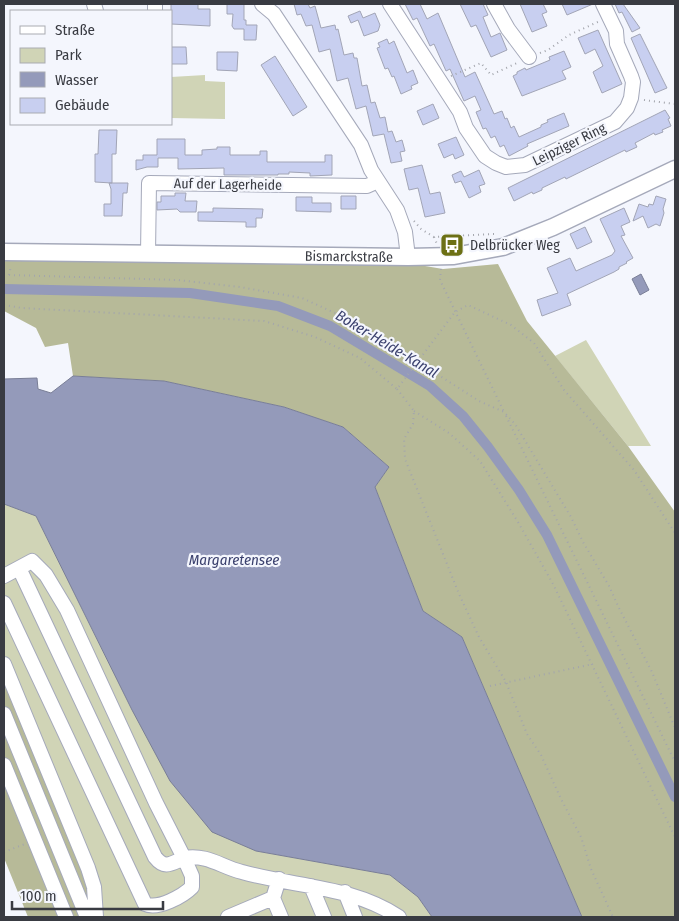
<svg xmlns="http://www.w3.org/2000/svg" width="679" height="921" viewBox="0 0 679 921" font-family="'Fira Sans Condensed',sans-serif">
<style>
.green{fill:#d0d4b6}
.forest{fill:#b7ba98}
.water{fill:#949aba;stroke:#797e96}
.lines{fill:none;stroke-linecap:round;stroke-linejoin:round}
.canal{stroke:#949aba;stroke-width:10}
.building{fill:#c8cff0;stroke:#a2a5b6}
.minor-casing{stroke:#a5a9ba;stroke-width:16}
.major-casing{stroke:#a5a9ba;stroke-width:19}
.path{stroke:#a3a5ac;stroke-width:2;stroke-dasharray:1 4;stroke-linecap:butt}
.minor{stroke:#fff;stroke-width:14}
.major{stroke:#fff;stroke-width:16}
.labels{text-anchor:middle;stroke-width:4.5;stroke-linejoin:round;paint-order:stroke}
.street-label{font-size:14px;fill:#393b42;stroke:#f4f6fd}
.poi-label{font-size:14px;fill:#393b42;stroke:#f4f6fd;text-anchor:start}
.water-label{font-size:15px;font-style:italic;fill:#3b416e;stroke:#f4f6fd}
</style>
<rect width="100%" height="100%" fill="#f4f6fd"/>
<!-- green -->
<path class="green" d="M205,75V81L225,82V119L171,118V77Z
M586,340L651,446H628L555,356Z
M4,504L36,516L132,710L256,851L390,875L418,897L432,917H91L4,673Z"/>
<!-- forest -->
<path class="forest" d="M4,257L401,262L443,269L498,264L527,321L628,446L675,512V917H582L462,637L423,611L375,487L389,467L343,427L284,407L164,381L73,376L68,343L45,347L36,328L4,311Z
M4,673L90,891L91,917H28L4,858Z"/>
<!-- water -->
<path class="water" d="M641,274L649,290L640,295L632,279Z
M73,376L164,381L284,407L343,427L389,467L375,487L423,611L462,637L582,917H432L418,897L390,875L256,851L212,832L170,781L132,710L36,516L4,504V379L37,378L38,389L51,393Z"/>
<g class="lines">
<!-- canal -->
<path class="canal" d="M4,289L190,293L278,306L330,326L430,386L463,416L488,447L519,490L547,535L675,797"/>
</g>
<!-- building -->
<path class="building" d="M171,4H198V9H210V26L171,24Z
M227,4H244V20H246V25H257L256,40H244V29H234L232,26L233,14H227Z
M294,4H308L310,8L315,6L321,28L335,25L336,30L338,29L344,55L353,53L354,58H357L362,86L367,85L371,103L375,102L380,118L385,117L388,132L392,131L396,142L402,140L405,151L400,152L402,161L391,163L384,134L373,136L366,106L356,109L348,78L337,81L330,49L319,52L312,25L306,26L301,14L297,15Z
M405,4H420L427,19L438,13L465,77L475,72L494,114L502,111L505,119L507,118L511,128L514,126L519,137L541,127V125L548,122L547,120L564,113L569,126L527,144L528,146L509,156L504,145L500,147L495,136L491,138L486,128L483,129L476,112L481,110L475,96L464,101L450,69L446,71L434,44L430,46L417,18L413,20Z
M460,4H483L488,15L483,17L491,37L500,33L507,50L491,57L476,25L471,27Z
M520,4H543L547,12L542,14L547,26L532,32Z
M562,4H593L567,15Z
M615,4H623L640,28L632,32L622,12L619,13Z
M360,11L363,18L375,13L380,25L378,31L364,36L358,20L351,23L348,16Z
M598,30L622,84L602,93L593,72L603,66L595,49L585,54L578,38Z
M640,34L667,88L655,93L631,38Z
M387,39L389,44L394,41L407,73L413,70L418,83L411,86L412,89L401,94L394,76L392,77L388,68L385,69L377,48L380,47L378,43Z
M171,47H186L187,64H171Z
M564,51L571,67L562,71L566,79L522,96L513,76L517,74V72L525,68L526,70L550,60L549,57Z
M217,52H238L237,71L217,70Z
M275,56L307,107L293,116L261,65Z
M433,104L439,118L423,125L417,111Z
M665,110L670,118L668,119L671,126L662,130L663,132L655,135L654,133L635,143L637,147L626,152L625,150L566,179L565,177L542,188V190L533,194L532,192L514,201L508,188Z
M99,130H117L116,154H112V183L95,182V154H98Z
M456,137L464,155L455,159L453,154L444,158L438,144Z
M157,139H185V155H202V150L217,149V147H230V155H260V151H267V162H325V155H332V175L310,176V173L289,172V174H278V175H224V168L178,169V158H158V167H147L136,170V160H143V155H157Z
M422,165L430,194L440,192L445,213L425,217L418,188L409,190L404,169Z
M479,170L485,184L479,186L481,192L469,198L461,181L455,183L452,175L461,171L464,177Z
M109,183H128L127,193H123L122,216H104V204H111V189Z
M175,193H186L185,201H197L196,212H180L177,209L157,210V202H161V196H175Z
M341,196H356V209H341Z
M656,196L666,199L663,209L664,213L660,226L656,224L648,228L643,216L633,221L639,204L648,207L649,204L653,205Z
M296,197H312V203H331V212L296,211Z
M213,208L263,209L262,218H256V227H246V222L198,221V212H213Z
M624,208L630,222L621,226L625,235L621,236L633,258L626,262L627,263L619,267V269L614,272L567,294L571,305L542,316L537,300L558,293L547,268L570,258L576,271L612,255L615,251L600,219Z
M585,227L592,242L577,249L570,234Z"/>
<g class="lines">
<!-- minor casing -->
<g class="minor-casing">
<path id="minor" d="M94,4L96,11
M155,4V11
M262,4L274,14L361,145L371,170L397,210L405,232L408,257
M390,4L460,112L466,128L485,156L496,163L506,167L525,165L615,122L627,108L631,98L633,82L631,76L617,44L616,31L603,4
M494,4L508,29L529,57
M148,254L149,183L367,186L378,181
M4,576L32,561L46,575L67,610L156,803L184,858C208,854 221,867 242,872C296,887 352,886 399,917
M4,603L145,904C158,910 183,896 192,887V876L184,858C172,863 165,870 155,857L19,568
M4,664L88,868L94,887L96,917
M4,714L87,917
M4,765L66,917
M311,886L324,917
M345,892L355,917
M273,898L281,917
M228,917L273,898L279,879"/>
</g>
<!-- major casing -->
<g class="major-casing">
<g id="major">
<path id="s1" d="M4,252L408,257L454,256L503,247L553,227L675,169"/>
</g>
</g>
<!-- path -->
<path class="path" d="M540,53L548,50L569,35L600,21
M451,76L481,63L491,75L517,63
M644,100L675,104
M414,221L421,229L434,237L494,234
M434,237L437,244
M441,269L440,280L504,412
M4,275H9L11,266
M9,275L178,280L240,287L302,298L359,324L479,401L504,412L515,424L571,517L583,542L609,586L619,608L652,672L675,728
M4,305L22,308L264,321L315,337L360,358L397,389L455,312L468,305L511,325L534,343L564,390L634,470L675,533
M397,389L414,411L413,424L404,439L405,459L459,594L479,637L506,682L527,734L541,755L561,799L581,837L591,869L613,917
M414,411L449,433L480,461L518,522L553,584L675,837
M506,416L675,762
M490,686L593,664
M4,852L25,844"/>
<!-- minor -->
<use href="#minor" class="minor"/>
<!-- major -->
<use href="#major" class="major"/>
</g>
<!-- icons -->
<defs>
<g id="bus-square" transform="scale(1.25)"><rect x="-9" y="-9" width="18" height="18" rx="4" fill="#6c7015" stroke="#f4f6fd"/><path d="M-5-6H5V4H4V6H2V4H-2V6H-4V4H-5ZM-3.5-4V0h7V-4ZM-3.5 1.2v1.5H-2V1.2ZM2 1.2v1.5H3.5V1.2Z" fill="#fff"/></g>
</defs>
<g fill-rule="evenodd">
<use href="#bus-square" x="452" y="245"/>
</g>
<g class="labels">
<!-- street labels -->
<g class="street-label">
<text transform="translate(569 144) rotate(-26)" y="5">Leipziger Ring</text>
<text transform="translate(228 184) rotate(1)" y="5">Auf der Lagerheide</text>
<text dy="5" stroke="none"><textPath href="#s1" startOffset="345">Bismarckstraße</textPath></text>
</g>
<!-- poi labels -->
<g class="poi-label">
<text x="470" y="250">Delbrücker Weg</text>
</g>
<!-- water labels -->
<g class="water-label">
<text transform="translate(387 344) rotate(31)" y="5">Boker-Heide-Kanal</text>
<text x="234" y="565">Margaretensee</text>
</g>
</g>
<!-- border -->
<rect width="679" height="921" fill="none" stroke="#393b42" stroke-width="10"/>
<!-- legend -->
<rect x="10" y="10" width="162" height="115" fill="#f4f6fd" stroke="#a9abb2"/>
<rect x="20" y="26" width="25" height="8" fill="#ffffff" stroke="#a9abb2"/>
<text x="55" y="35" font-size="15" fill="#393b42">Straße</text>
<rect x="20" y="48" width="25" height="15" fill="#d0d4b6" stroke="#a9abb2"/>
<text x="55" y="60" font-size="15" fill="#393b42">Park</text>
<rect x="20" y="72" width="25" height="15" fill="#949aba" stroke="#a9abb2"/>
<text x="55" y="85" font-size="15" fill="#393b42">Wasser</text>
<rect x="20" y="98" width="25" height="15" fill="#c8cff0" stroke="#a9abb2"/>
<text x="55" y="110" font-size="15" fill="#393b42">Gebäude</text>
<!-- scale -->
<path d="M12 901v8h151v-8" fill="none" stroke="#393b42" stroke-width="2.5"/>
<text x="20" y="901" font-size="15" fill="#393b42" stroke="#f4f6fd" stroke-width="4" paint-order="stroke">100 m</text>
</svg>
